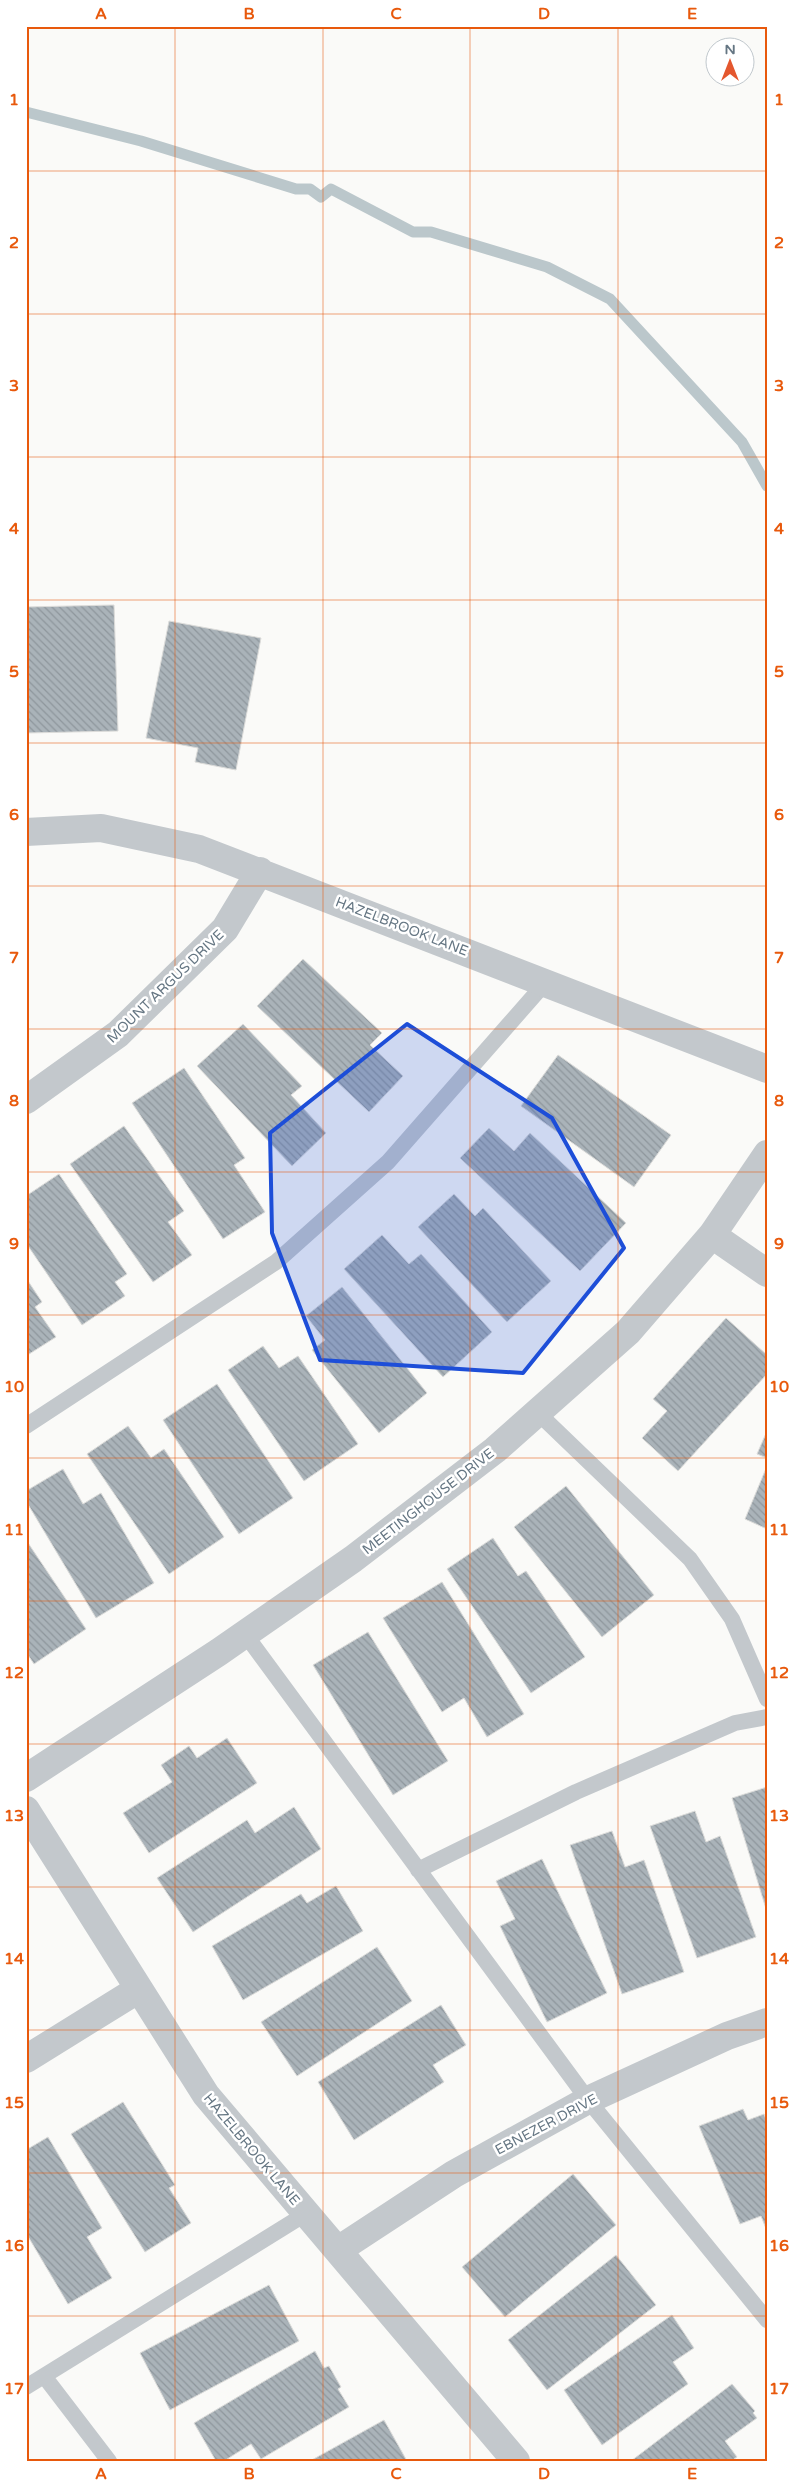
<svg xmlns="http://www.w3.org/2000/svg" width="793" height="2487" viewBox="0 0 793 2487" font-family="'Varela Round',sans-serif">
<style>
.lines{fill:none;stroke-linecap:round;stroke-linejoin:round}
.stream{stroke:#bbc7cb;stroke-width:11}
.building{fill:url(#building-back-hatch);stroke:#dcdcda}
.lane{stroke:#c3c8cc;stroke-width:16}
.street{stroke:#c3c8cc;stroke-width:28}
.marked{fill:#1d4ed8;fill-opacity:0.2;stroke:#1d4ed8;stroke-width:4;stroke-linejoin:round}
.grid{fill:none;stroke:#e8590c;stroke-width:1;stroke-opacity:0.55}
.labels{text-anchor:middle;stroke-width:5;stroke-linejoin:round;paint-order:stroke}
.street-label{font-size:14px;fill:#657683;stroke:#fff}
.neatline{fill:none;stroke:#e8590c;stroke-width:2}
.grid-label{font-size:16px;text-anchor:middle;font-weight:bold;fill:#e8590c}
</style>
<defs>
<pattern id="building-back-hatch" width="6" height="6" patternUnits="userSpaceOnUse" patternTransform="scale(1.25)"><rect width="6" height="6" fill="#aab3b9"/><path d="M-1 5l2 2M0 0l6 6M5-1l2 2" fill="none" stroke="#8e969c"/></pattern>
</defs>
<rect width="100%" height="100%" fill="#fafaf8"/>
<g class="lines">
<!-- stream -->
<path class="stream" d="M26,112L141,141L296,189H310L321,197L331,189L413,232H431L547,267L610,299L742,442L767,486"/>
</g>
<!-- building -->
<path class="building" d="M114,605L118,731L26,733V607Z
M169,621L261,638L236,770L195,762L198,748L146,738Z
M303,959L382,1033L370,1045L403,1076L369,1112L257,1006Z
M243,1024L302,1086L291,1095L326,1133L292,1166L197,1066Z
M558,1055L671,1135L634,1187L521,1106Z
M184,1068L245,1158L234,1165L265,1212L223,1239L132,1103Z
M124,1126L184,1211L168,1222L192,1255L153,1282L70,1164Z
M489,1128L514,1151L530,1133L626,1223L580,1271L460,1158Z
M59,1174L127,1274L115,1282L125,1296L82,1325L26,1243V1196Z
M454,1194L475,1216L483,1208L551,1281L507,1322L418,1227Z
M382,1235L409,1264L421,1254L492,1332L443,1377L344,1269Z
M26,1278L42,1302L35,1307L56,1337L26,1356Z
M342,1287L427,1393L379,1433L312,1350L325,1340L306,1316Z
M726,1318L767,1355V1374L678,1471L642,1438L667,1411L653,1399Z
M263,1346L279,1368L298,1356L358,1444L304,1481L228,1370Z
M217,1384L293,1498L239,1534L163,1420Z
M128,1426L151,1458L164,1449L224,1537L169,1574L87,1454Z
M767,1431V1458L757,1454Z
M767,1466V1529L745,1519Z
M63,1469L83,1504L101,1493L154,1583L96,1618L26,1501V1491Z
M566,1486L654,1595L602,1637L514,1527Z
M493,1538L518,1576L526,1571L585,1657L531,1693L447,1569Z
M26,1540L86,1629L34,1664L26,1652Z
M442,1582L524,1714L487,1737L464,1698L442,1712L383,1618Z
M368,1632L448,1761L393,1795L313,1665Z
M227,1738L257,1783L149,1853L123,1813L172,1782L161,1765L189,1746L197,1758Z
M767,1787V1912L732,1798Z
M294,1807L321,1849L193,1932L157,1878L247,1820L255,1833Z
M695,1811L706,1842L720,1836L756,1937L697,1958L650,1826Z
M612,1831L625,1867L644,1860L684,1972L622,1994L570,1845Z
M542,1859L607,1993L547,2022L500,1926L515,1919L496,1881Z
M336,1886L363,1931L243,2000L212,1946L301,1894L307,1903Z
M377,1947L412,2001L297,2076L261,2022Z
M441,2005L466,2045L433,2065L444,2082L354,2140L318,2082Z
M123,2102L175,2185L169,2188L191,2223L145,2252L71,2134Z
M743,2109L748,2120L764,2114L767,2122V2231L761,2216L740,2224L699,2126Z
M48,2137L102,2228L87,2237L112,2278L68,2304L26,2233V2150Z
M573,2174L616,2225L505,2317L462,2267Z
M616,2255L656,2305L547,2390L508,2340Z
M269,2285L299,2341L170,2410L140,2353Z
M672,2315L694,2348L673,2362L688,2384L602,2445L564,2390Z
M315,2351L324,2368L329,2366L341,2387L338,2389L349,2407L261,2459L251,2444L224,2461H216L194,2423Z
M732,2384L755,2411L753,2413L757,2418L725,2441L737,2457L731,2461H631Z
M384,2420L407,2461H310Z"/>
<g class="lines">
<!-- lane -->
<path class="lane" d="M537,1412L690,1559L732,1619L767,1699
M26,1426L276,1262L388,1162L546,982
M245,1634L588,2100L767,2320
M418,1870L576,1792L735,1723L767,1717
M44,2376L109,2461
M26,2387L307,2213"/>
<!-- street -->
<path class="street" d="M26,832L101,828L199,849L767,1069
M26,1100L118,1034L225,929L260,871
M712,1235L767,1273
M26,1778L219,1652L353,1559L495,1450L628,1332L712,1235L767,1154
M26,1810L206,2095L516,2461
M26,2059L139,1989
M338,2250L454,2174L588,2100L727,2036L767,2022"/>
</g>
<!-- marked area -->
<path class="marked" d="M407,1024L552,1118L624,1248L523,1373L320,1360L272,1233L270,1133Z"/>
<!-- grid -->
<path class="grid" d="M175,26V2461M323,26V2461M470,26V2461M618,26V2461M26,171H767M26,314H767M26,457H767M26,600H767M26,743H767M26,886H767M26,1029H767M26,1172H767M26,1315H767M26,1458H767M26,1601H767M26,1744H767M26,1887H767M26,2030H767M26,2173H767M26,2316H767"/>
<g class="labels">
<!-- street labels -->
<g class="street-label">
<text transform="translate(402 926) rotate(21)" y="5">HAZELBROOK LANE</text>
<text transform="translate(165 986) rotate(-44)" y="5">MOUNT ARGUS DRIVE</text>
<text transform="translate(428 1501) rotate(-38)" y="5">MEETINGHOUSE DRIVE</text>
<text transform="translate(546 2124) rotate(-28)" y="5">EBNEZER DRIVE</text>
<text transform="translate(252 2149) rotate(50)" y="5">HAZELBROOK LANE</text>
</g>
</g>
<!-- border -->
<rect width="793" height="2487" fill="none" stroke="#ffffff" stroke-width="55"/>
<!-- north arrow -->
<g transform="translate(730 62)"><circle r="24" fill="#ffffff" stroke="#c1c8cd"/>
<path d="M0-4L9 19L0 12L-9 19Z" fill="#e4572e"/>
<text y="-8" font-size="14" font-weight="bold" text-anchor="middle" fill="#657683">N</text>
</g>
<rect x="28" y="28" width="738" height="2432" class="neatline"/>
<g class="grid-label">
<text x="101" y="19">A</text>
<text x="249" y="19">B</text>
<text x="396" y="19">C</text>
<text x="544" y="19">D</text>
<text x="692" y="19">E</text>
<text x="14" y="105">1</text>
<text x="779" y="105">1</text>
<text x="14" y="248">2</text>
<text x="779" y="248">2</text>
<text x="14" y="391">3</text>
<text x="779" y="391">3</text>
<text x="14" y="534">4</text>
<text x="779" y="534">4</text>
<text x="14" y="677">5</text>
<text x="779" y="677">5</text>
<text x="14" y="820">6</text>
<text x="779" y="820">6</text>
<text x="14" y="963">7</text>
<text x="779" y="963">7</text>
<text x="14" y="1106">8</text>
<text x="779" y="1106">8</text>
<text x="14" y="1249">9</text>
<text x="779" y="1249">9</text>
<text x="14" y="1392">10</text>
<text x="779" y="1392">10</text>
<text x="14" y="1535">11</text>
<text x="779" y="1535">11</text>
<text x="14" y="1678">12</text>
<text x="779" y="1678">12</text>
<text x="14" y="1821">13</text>
<text x="779" y="1821">13</text>
<text x="14" y="1964">14</text>
<text x="779" y="1964">14</text>
<text x="14" y="2108">15</text>
<text x="779" y="2108">15</text>
<text x="14" y="2251">16</text>
<text x="779" y="2251">16</text>
<text x="14" y="2394">17</text>
<text x="779" y="2394">17</text>
<text x="101" y="2479">A</text>
<text x="249" y="2479">B</text>
<text x="396" y="2479">C</text>
<text x="544" y="2479">D</text>
<text x="692" y="2479">E</text>
</g>
</svg>
